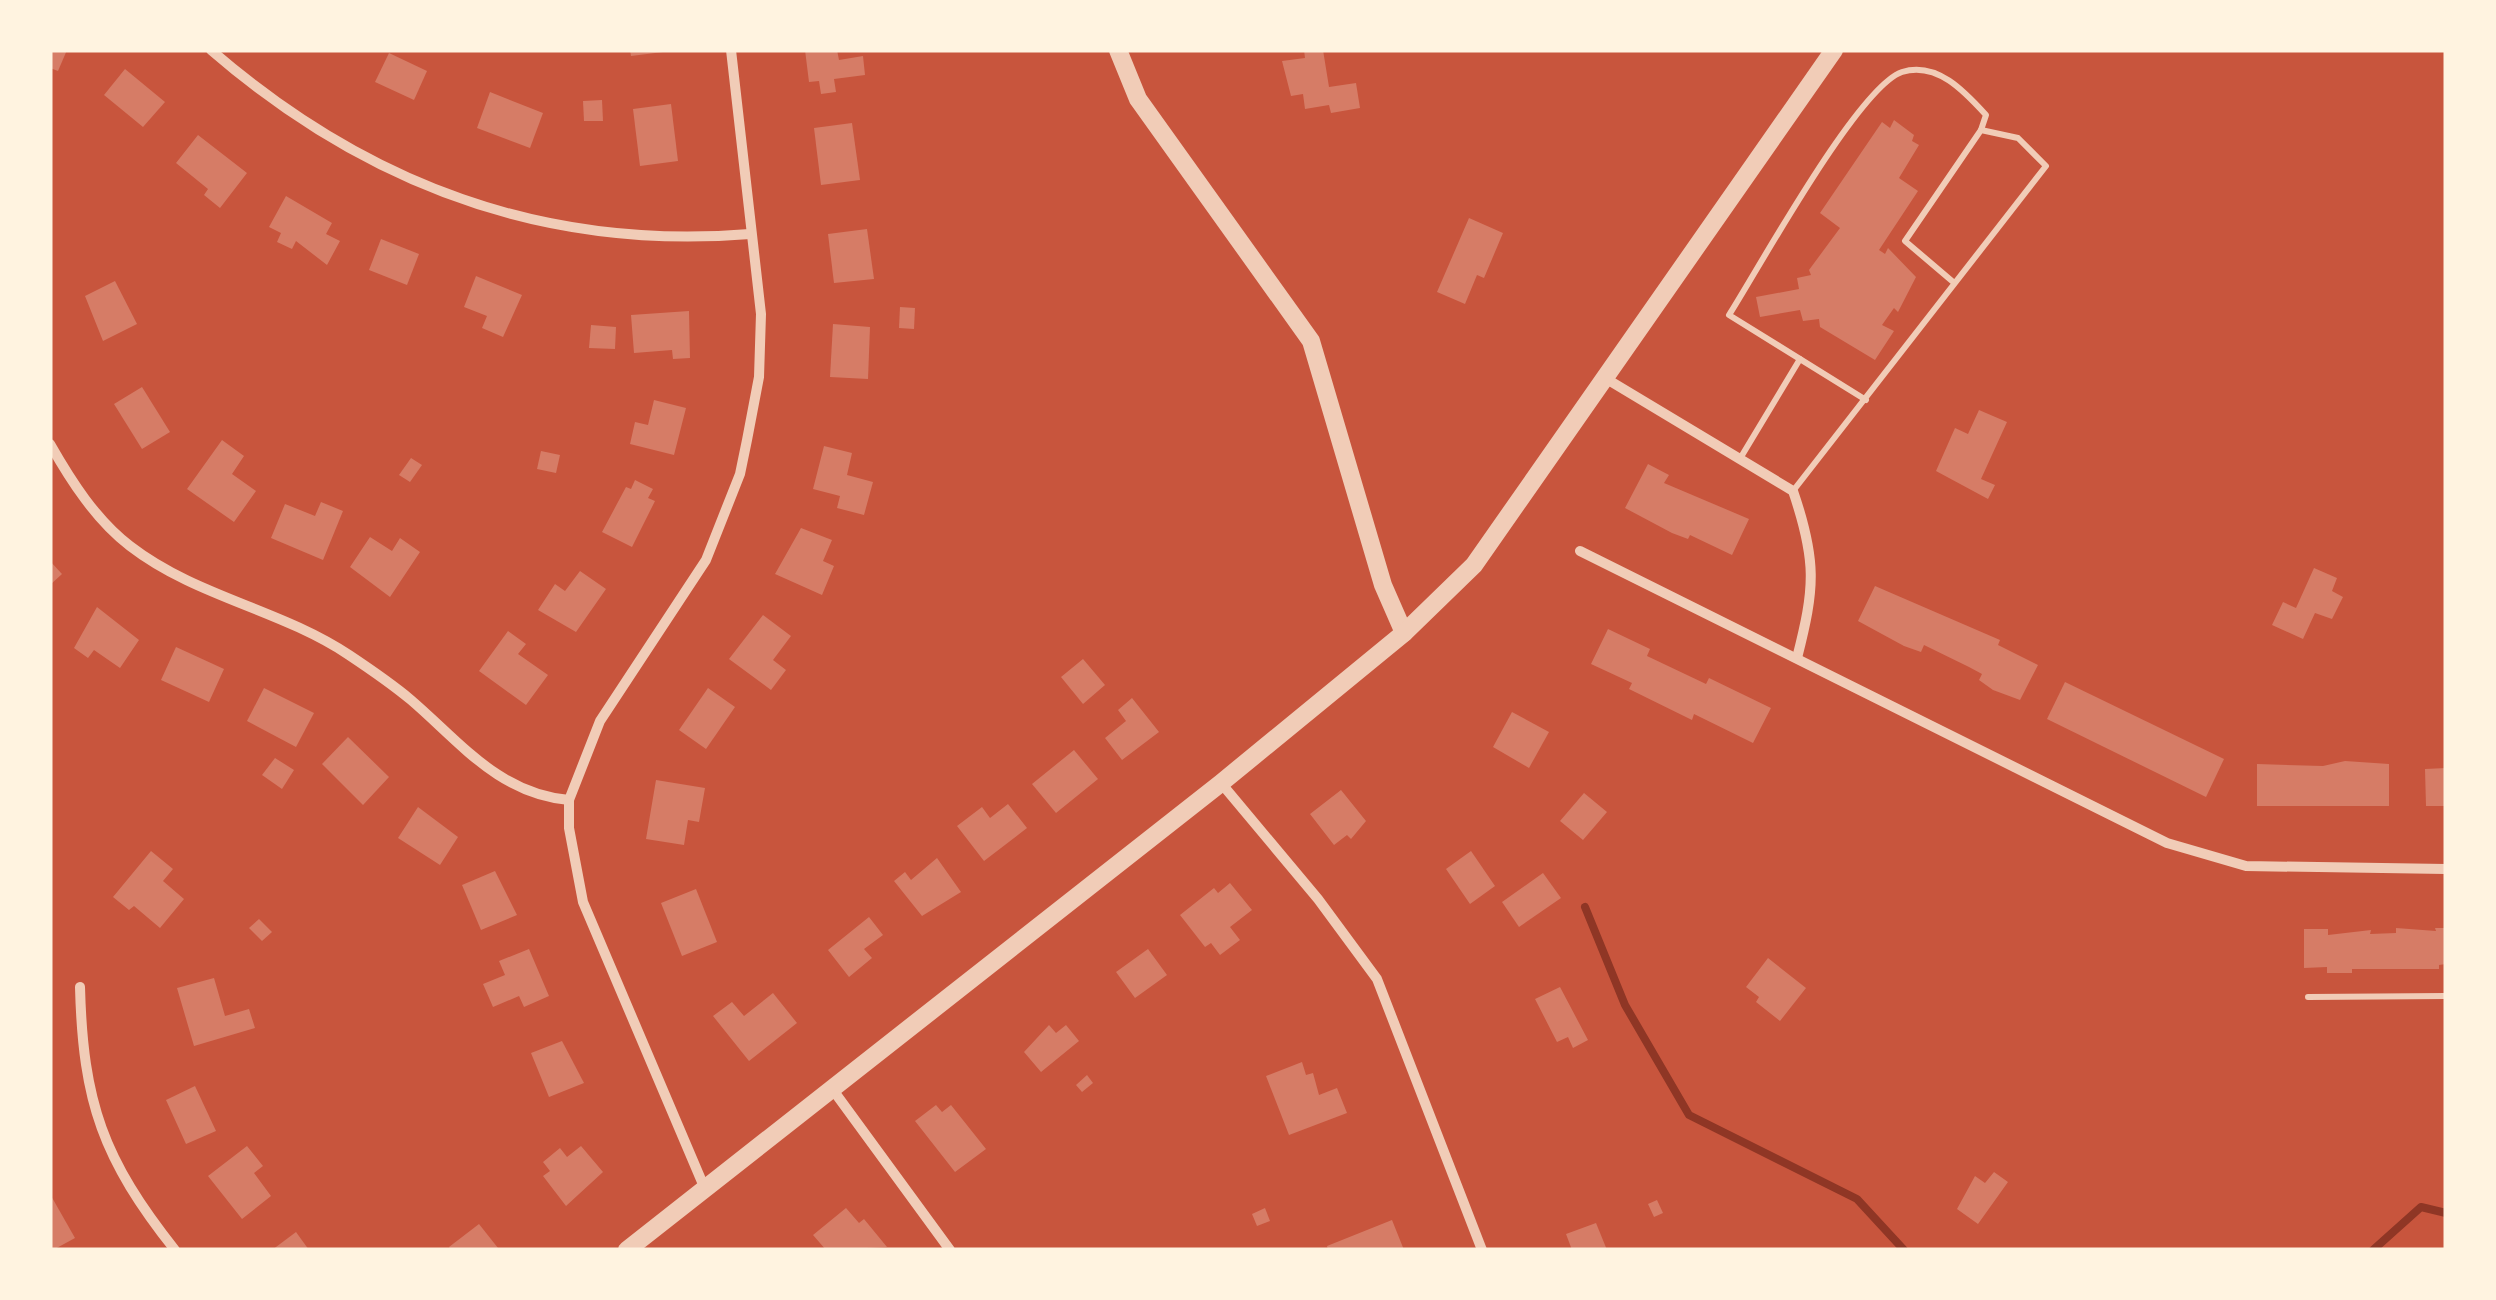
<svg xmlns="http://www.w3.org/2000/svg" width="2496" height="1300" viewBox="0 0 2496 1300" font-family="'Open Sans',sans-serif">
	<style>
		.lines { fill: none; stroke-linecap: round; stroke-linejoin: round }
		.stream { stroke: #8f3625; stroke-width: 8 }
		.building { fill: #d67c66 }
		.service { stroke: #f1ccb7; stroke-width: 6 }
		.minor { stroke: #f1ccb7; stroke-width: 10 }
		.tertiary { stroke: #f1ccb7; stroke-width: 18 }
	</style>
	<rect width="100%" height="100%" fill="#c8553d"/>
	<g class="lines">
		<g class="stream">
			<path d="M1585,907L1625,1005L1689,1115L1857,1199L1904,1250"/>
			<path d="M2373,1250L2421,1207L2446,1213"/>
		</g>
	</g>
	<g class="building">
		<path d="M50,50H67L58,71L50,68Z"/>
		<path d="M630,50H663V52L631,56Z"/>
		<path d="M805,50H837L839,60L863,56L865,75L834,79L836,92L821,94L819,81L809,82Z"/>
		<path d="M1304,50H1323L1329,87L1356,83L1360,108L1331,113L1329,105L1305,109L1303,94L1291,96L1282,61L1305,58Z"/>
		<path d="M389,53L427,71L414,100L375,82Z"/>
		<path d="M125,69L165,102L143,127L104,95Z"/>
		<path d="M490,92L543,113L530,148L477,128Z"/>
		<path d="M602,100L603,121H584L583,101Z"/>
		<path d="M671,104L678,161L640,166L633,109Z"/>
		<path d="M1894,120L1914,135L1912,141L1919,145L1899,178L1918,191L1879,250L1885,254L1888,248L1916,277L1898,312L1894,308L1882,325L1894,331L1875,360L1820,327L1819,319L1803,321L1800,310L1760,317L1756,297L1799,289L1797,278L1811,275L1809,270L1840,228L1820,213L1882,122L1890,128Z"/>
		<path d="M852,123L860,180L821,185L814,128Z"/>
		<path d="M198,135L247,173L220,208L204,195L208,189L176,163Z"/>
		<path d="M286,196L332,223L326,234L340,241L327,265L296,241L292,249L277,242L281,233L269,227Z"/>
		<path d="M1469,218L1503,233L1484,278L1477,275L1465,304L1437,292Z"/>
		<path d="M867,229L874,279L834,283L828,234Z"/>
		<path d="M381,239L419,254L407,285L369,270Z"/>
		<path d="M476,276L522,295L503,337L482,328L487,316L464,307Z"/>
		<path d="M115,281L137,324L103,341L85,296Z"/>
		<path d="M900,307L915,308L914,329L899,328Z"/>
		<path d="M689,311L690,358L673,359L672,350L634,353L631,315Z"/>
		<path d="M833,324L870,327L868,379L830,377Z"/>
		<path d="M591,325L616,327L615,349L589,348Z"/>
		<path d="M142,387L170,432L142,449L114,404Z"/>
		<path d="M654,400L686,408L674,455L630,444L635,422L648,425Z"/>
		<path d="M1979,410L2007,422L1981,479L1995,485L1988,499L1936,471L1955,428L1968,434Z"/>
		<path d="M222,440L244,456L232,474L256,491L234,522L187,489Z"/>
		<path d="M824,446L852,453L847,475L873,482L864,515L837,508L840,496L813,489Z"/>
		<path d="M541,451L560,455L556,473L537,469Z"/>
		<path d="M411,458L422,465L410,482L399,475Z"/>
		<path d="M1648,464L1669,475L1664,483L1749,519L1732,555L1690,535L1688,539L1672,533L1625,508Z"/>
		<path d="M635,480L653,489L648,498L655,501L632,547L602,532L626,487L631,489Z"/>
		<path d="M321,502L343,511L323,560L271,538L285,504L315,516Z"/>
		<path d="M801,528L832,540L823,561L834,566L822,595L775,574Z"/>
		<path d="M370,537L392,551L400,538L420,552L390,597L350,567Z"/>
		<path d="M50,561L62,574L50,585Z"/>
		<path d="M2314,568L2337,578L2332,591L2343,597L2332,619L2315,613L2303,639L2272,625L2283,602L2296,608Z"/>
		<path d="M580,571L606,589L576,632L538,610L555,584L565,591Z"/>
		<path d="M1875,586L2000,640L1998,645L2038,665L2020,700L1993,690L1979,680L1982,674L1969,667L1924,645L1921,652L1904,646L1858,621Z"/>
		<path d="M97,607L139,640L120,668L94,650L88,658L74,648Z"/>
		<path d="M763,615L791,636L773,660L786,670L771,690L729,659Z"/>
		<path d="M1608,629L1650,649L1647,656L1706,684L1709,678L1771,708L1753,743L1694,714L1692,720L1629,689L1632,683L1591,664Z"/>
		<path d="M508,631L526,644L518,654L548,675L526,705L479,671Z"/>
		<path d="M176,647L224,669L209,702L161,680Z"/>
		<path d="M1083,659L1105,685L1083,704L1061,677Z"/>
		<path d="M2065,682L2224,759L2206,797L2047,719Z"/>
		<path d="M264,688L314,713L296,747L247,721Z"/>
		<path d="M708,688L735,707L706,749L679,730Z"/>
		<path d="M1132,698L1159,732L1122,760L1105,738L1126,721L1118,710Z"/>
		<path d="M1512,712L1549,732L1529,768L1493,747Z"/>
		<path d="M348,737L389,777L363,805L322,764Z"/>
		<path d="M1074,750L1098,779L1056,813L1032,784Z"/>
		<path d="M275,758L294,770L282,789L262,775Z"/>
		<path d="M2345,761L2389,764V806H2257V764L2323,766Z"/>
		<path d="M2446,768V806H2426L2425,769Z"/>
		<path d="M656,780L705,788L699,822L688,820L684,845L646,839Z"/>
		<path d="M1341,790L1366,821L1351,839L1347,835L1334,845L1310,814Z"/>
		<path d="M1584,793L1607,812L1583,840L1560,821Z"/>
		<path d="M1008,804L1027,828L984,861L957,826L982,807L990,818Z"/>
		<path d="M418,807L458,837L440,865L398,838Z"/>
		<path d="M151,851L173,869L163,881L184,899L160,928L134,906L129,910L113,897Z"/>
		<path d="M1471,851L1495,886L1470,904L1446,869Z"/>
		<path d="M937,858L961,892L922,916L894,881L905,872L911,880Z"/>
		<path d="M495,871L517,915L481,930L462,885Z"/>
		<path d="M1543,873L1561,898L1519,927L1502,902Z"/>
		<path d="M1230,883L1252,910L1230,927L1240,940L1220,955L1211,943L1205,947L1180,915L1214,888L1218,893Z"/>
		<path d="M696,889L717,942L682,956L661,903Z"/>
		<path d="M869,917L883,935L864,949L872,958L849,977L828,950Z"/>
		<path d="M259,919L272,932L262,941L249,928Z"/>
		<path d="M2396,928L2436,931L2435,928H2446V964L2439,965V969H2352V973H2327V967L2304,968V929H2328V935L2371,930L2370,934L2396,933Z"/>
		<path d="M529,949L549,996L524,1007L519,996L493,1007L483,984L505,975L499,961Z"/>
		<path d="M1148,949L1167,975L1135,998L1116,972Z"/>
		<path d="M1768,958L1806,988L1780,1021L1756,1002L1759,997L1746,987Z"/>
		<path d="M214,978L225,1016L249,1009L255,1028L194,1046L177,988Z"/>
		<path d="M1560,987L1588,1040L1573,1048L1568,1037L1557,1042L1535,999Z"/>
		<path d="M773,993L797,1023L749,1061L713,1016L732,1002L744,1016Z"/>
		<path d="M1049,1025L1056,1033L1066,1025L1079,1041L1041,1072L1024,1052Z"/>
		<path d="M562,1041L584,1083L549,1097L531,1053Z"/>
		<path d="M1302,1062L1306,1075L1313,1073L1319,1095L1337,1088L1347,1113L1289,1135L1266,1076Z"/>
		<path d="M1087,1075L1093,1083L1082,1092L1076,1085Z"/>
		<path d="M195,1086L216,1131L186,1144L166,1100Z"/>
		<path d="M936,1105L942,1112L951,1105L986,1149L955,1172L915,1121Z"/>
		<path d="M247,1146L263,1166L254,1173L271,1196L242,1219L208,1176Z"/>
		<path d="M581,1146L603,1172L566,1206L543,1176L550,1171L543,1162L560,1148L567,1157Z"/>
		<path d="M1994,1172L2008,1182L1978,1224L1957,1209L1975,1176L1985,1183Z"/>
		<path d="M50,1194L75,1238L53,1250H50Z"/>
		<path d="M1657,1200L1663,1213L1654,1217L1648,1204Z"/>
		<path d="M846,1208L859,1223L864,1219L887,1247L826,1250L813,1235Z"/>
		<path d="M1265,1208L1270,1221L1257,1226L1252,1214Z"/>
		<path d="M1392,1220L1404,1250H1328L1327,1246Z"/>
		<path d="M1596,1223L1607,1250H1572L1566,1234Z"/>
		<path d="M479,1224L498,1248L451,1250L449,1247Z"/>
		<path d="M296,1232L309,1250H272Z"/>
	</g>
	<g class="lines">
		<g class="service">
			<path d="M1866,400L1729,315C1759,268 1858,87 1902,72C1937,61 1965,92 1986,115L1981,130"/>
			<path d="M1741,457L1800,359"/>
			<path d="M1793,491L2046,166L2018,138L1981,130L1905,241L1952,281"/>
			<path d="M2308,997L2446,996"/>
		</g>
		<g class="minor">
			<path d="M211,50C367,185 544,251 750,234"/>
			<path d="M1605,378L1793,491C1817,561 1815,588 1797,658"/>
			<path d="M50,444C71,481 96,520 130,546C196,597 280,609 349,655C370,669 392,684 411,700C460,742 499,794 569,800"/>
			<path d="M1580,551L2167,843L2246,866L2446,869"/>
			<path d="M1221,783L1318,899L1377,979L1482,1250"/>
			<path d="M80,987C83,1103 103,1159 175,1250"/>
			<path d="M833,1090L950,1250"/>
			<path d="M705,1189L583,902L569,828V800L600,721L706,560L740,474L747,440L759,377L761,314L731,50"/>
		</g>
		<g class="tertiary">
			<path d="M1118,50L1138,99L1311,341L1383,585L1404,633"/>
			<path d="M627,1250L1221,783L1404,633L1474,565L1834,50"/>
		</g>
	</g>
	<rect width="2496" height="1300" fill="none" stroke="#fff3e0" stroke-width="105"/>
</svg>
